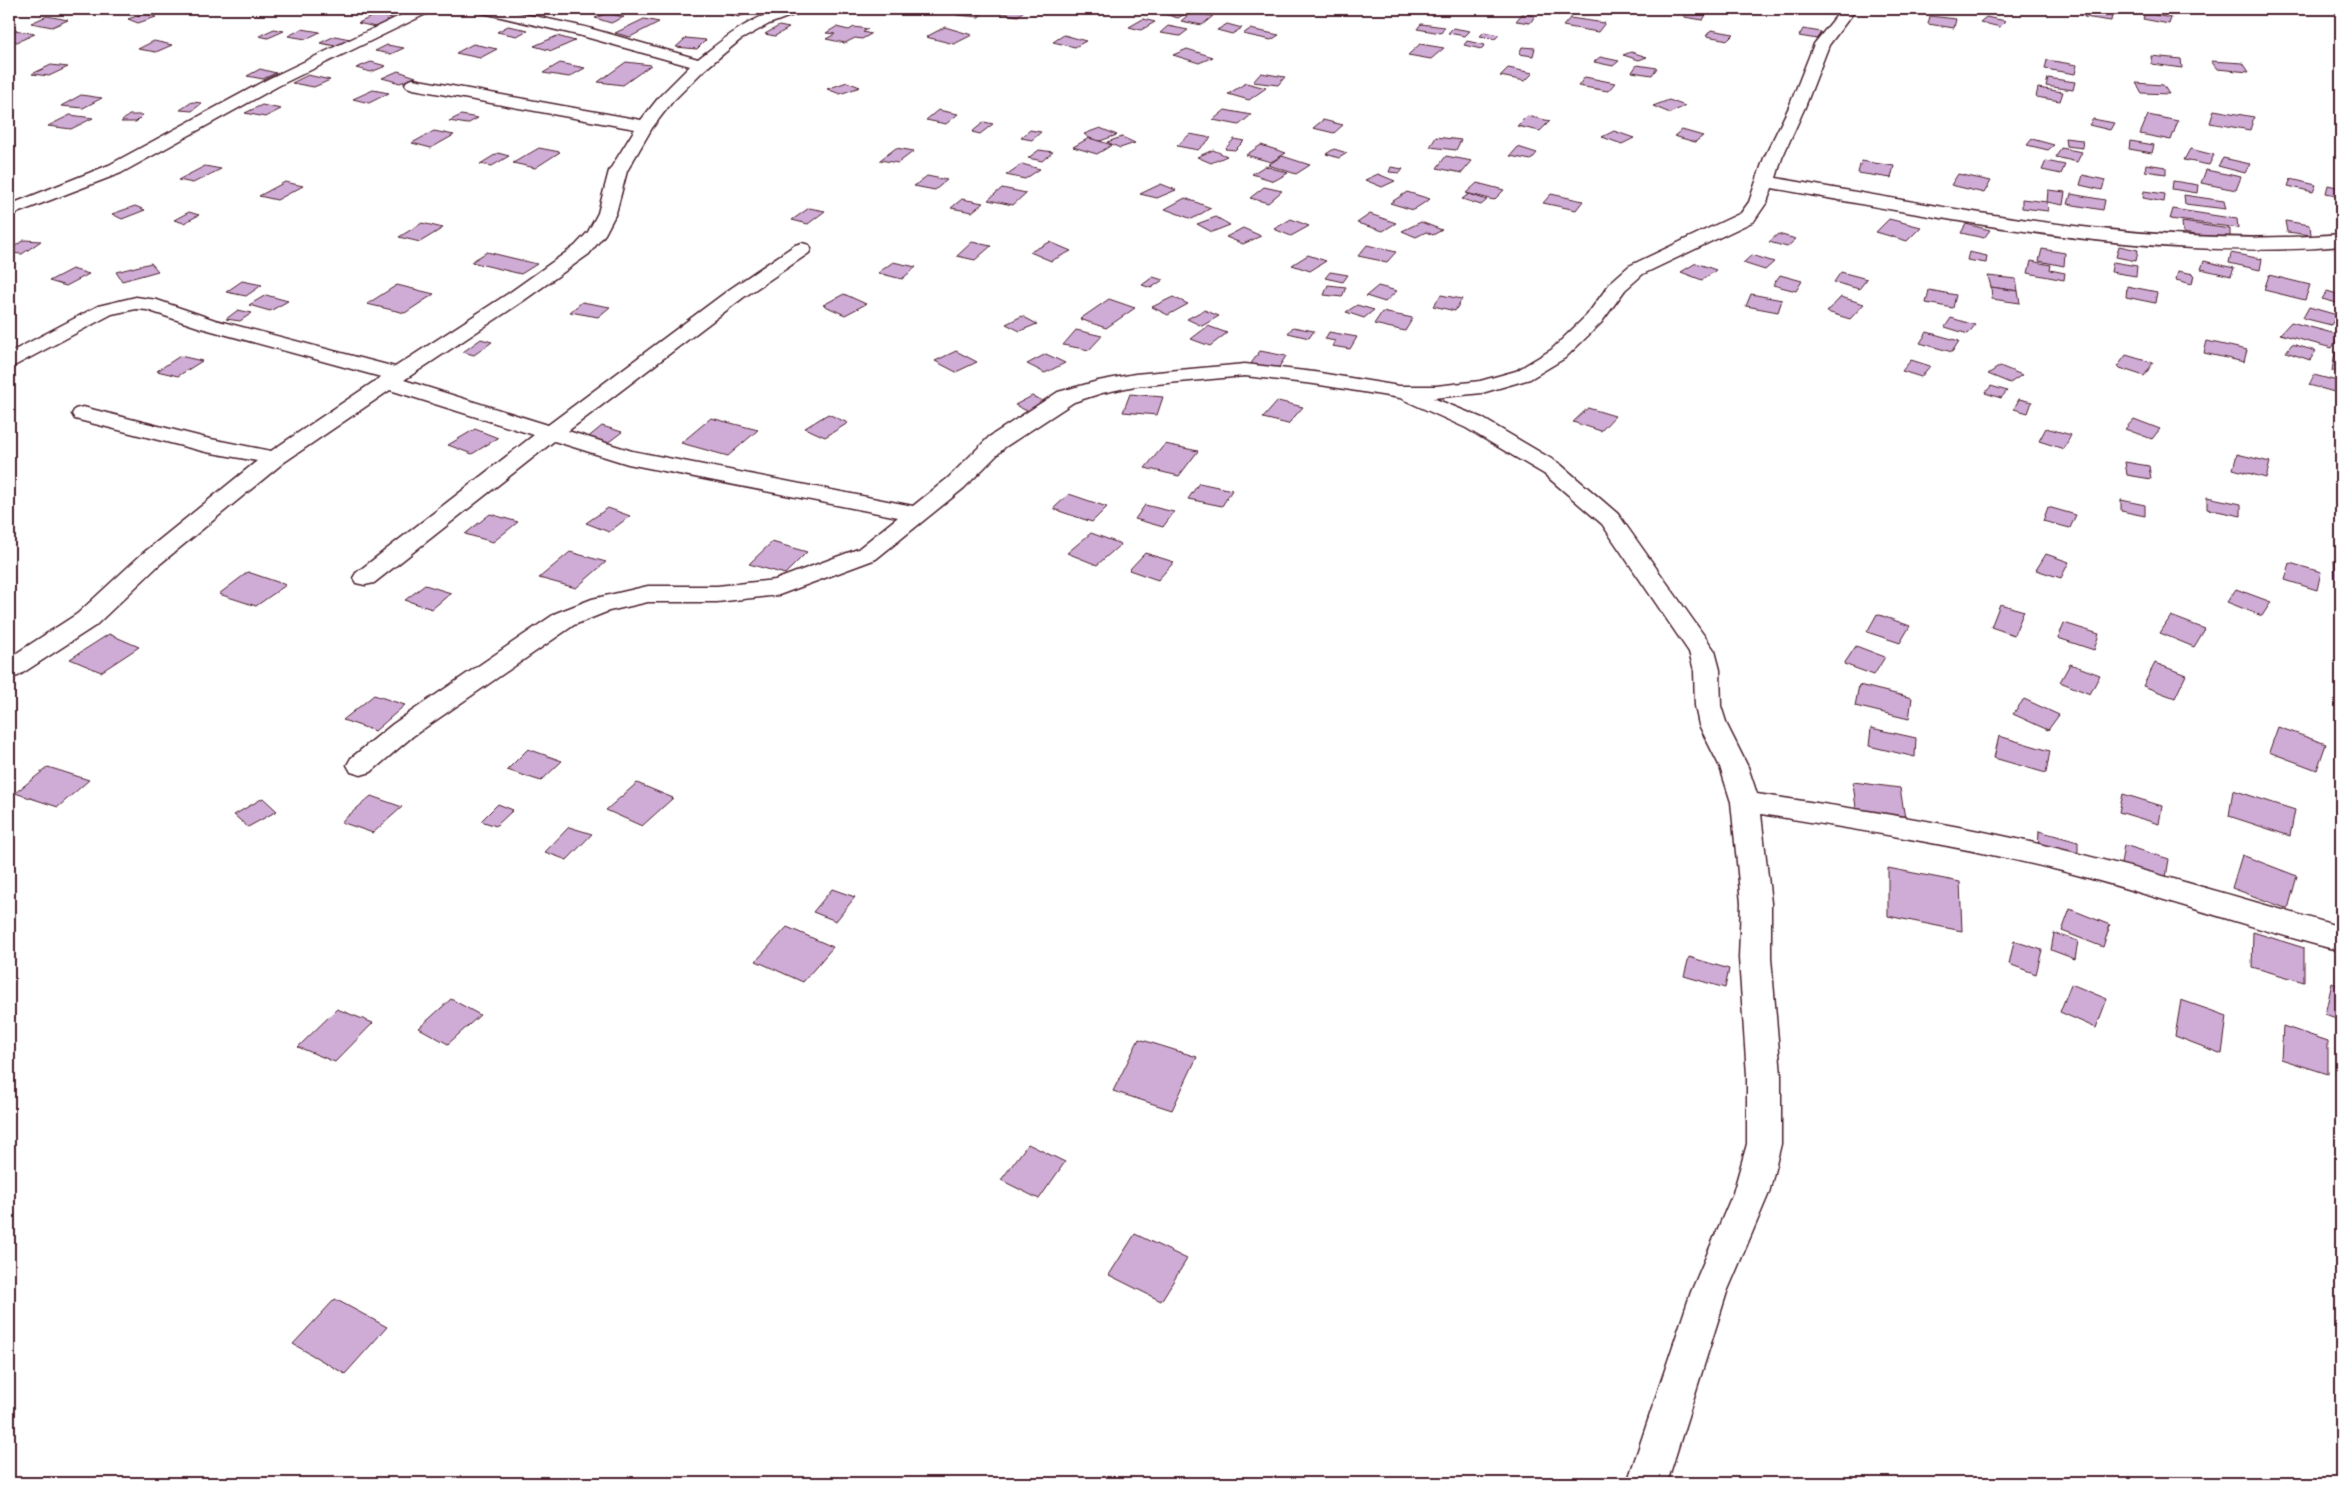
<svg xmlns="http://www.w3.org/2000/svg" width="2350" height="1492" viewBox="0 0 2350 1492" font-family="'Comic Neue',sans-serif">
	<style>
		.building { fill: #cfacd6; stroke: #4a1f2b }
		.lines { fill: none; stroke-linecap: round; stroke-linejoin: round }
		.minor-casing { stroke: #4a1f2b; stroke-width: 3 }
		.minor { fill: #fff; fill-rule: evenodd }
	</style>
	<rect width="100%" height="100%" fill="#fff"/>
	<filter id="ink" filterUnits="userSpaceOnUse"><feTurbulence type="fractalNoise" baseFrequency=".02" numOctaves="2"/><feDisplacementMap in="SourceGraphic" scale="10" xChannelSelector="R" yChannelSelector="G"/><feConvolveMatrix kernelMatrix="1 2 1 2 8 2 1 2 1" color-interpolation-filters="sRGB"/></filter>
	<g filter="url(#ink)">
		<g class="building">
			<path d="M339,9H374L358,15Z"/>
			<path d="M731,9H759L738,17L722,12Z"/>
			<path d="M962,9H986L979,17L957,15Z"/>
			<path d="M1006,9H1026L1018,16L1001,13Z"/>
			<path d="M1170,9H1173L1188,12L1178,18L1161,13Z"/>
			<path d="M1814,9H1837L1840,10L1830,15L1811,10Z"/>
			<path d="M1688,10L1707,13L1703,20L1684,17Z"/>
			<path d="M2086,10L2112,14L2111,21L2084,17Z"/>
			<path d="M1192,12L1213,16L1202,25L1181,21Z"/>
			<path d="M146,13L156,17L138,23L128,19Z"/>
			<path d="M607,13L624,17L611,23L595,18Z"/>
			<path d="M2145,13L2171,18L2169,24L2143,19Z"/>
			<path d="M1522,14L1535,16L1530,23L1516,21Z"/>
			<path d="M376,15L393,18L375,27L358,23Z"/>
			<path d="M47,16L68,20L52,27L31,23Z"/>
			<path d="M1930,16L1956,19L1954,28L1928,24Z"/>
			<path d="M1986,17L2006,21L2000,27L1980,22Z"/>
			<path d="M1570,18L1605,23L1598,32L1563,26Z"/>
			<path d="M644,19L659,22L630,37L615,33Z"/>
			<path d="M1143,19L1155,22L1141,30L1129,27Z"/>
			<path d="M1227,24L1242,28L1232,34L1217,30Z"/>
			<path d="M1421,24L1445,27L1441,33L1417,29Z"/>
			<path d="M508,26L528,30L517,36L497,32Z"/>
			<path d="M779,26L789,28L775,36L765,34Z"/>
			<path d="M1168,26L1188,30L1180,36L1160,33Z"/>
			<path d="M836,27L849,30L854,27L868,29L863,32L871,34L862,39L855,38L845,43L826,39L835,34L826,33Z"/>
			<path d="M945,27L972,35L954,44L926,37Z"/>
			<path d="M1453,28L1470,31L1465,36L1448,33Z"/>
			<path d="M274,29L284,31L268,38L259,36Z"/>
			<path d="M302,29L320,32L306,39L288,36Z"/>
			<path d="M1250,29L1279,35L1271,40L1243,34Z"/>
			<path d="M1803,29L1821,32L1817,39L1799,36Z"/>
			<path d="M9,30L10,29L35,34L17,42L9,40Z"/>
			<path d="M1711,30L1734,34L1728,40L1706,36Z"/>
			<path d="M1484,32L1499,35L1495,39L1480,36Z"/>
			<path d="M1064,35L1086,41L1075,47L1053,42Z"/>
			<path d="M335,36L350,39L335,46L320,43Z"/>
			<path d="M557,36L575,41L552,51L534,46Z"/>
			<path d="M686,38L706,40L697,49L676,47Z"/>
			<path d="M154,41L172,45L156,52L138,49Z"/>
			<path d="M1467,41L1485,45L1481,49L1464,45Z"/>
			<path d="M473,44L497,49L480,58L456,53Z"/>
			<path d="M1420,44L1444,48L1431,59L1408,55Z"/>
			<path d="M387,45L404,48L391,54L375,51Z"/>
			<path d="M1522,47L1535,48L1533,56L1519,54Z"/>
			<path d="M1187,49L1213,57L1199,63L1173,55Z"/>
			<path d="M1631,52L1647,57L1639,60L1623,55Z"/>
			<path d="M2151,56L2181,59L2182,68L2152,64Z"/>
			<path d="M1600,57L1619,61L1613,66L1594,62Z"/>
			<path d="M2047,60L2077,65L2075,74L2045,69Z"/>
			<path d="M2211,61L2243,63L2249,72L2217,69Z"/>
			<path d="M371,62L386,66L371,72L356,68Z"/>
			<path d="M626,62L651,65L623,85L598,82Z"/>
			<path d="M560,63L585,68L569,77L543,73Z"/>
			<path d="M51,65L68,67L49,76L32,74Z"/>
			<path d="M1637,65L1657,68L1652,75L1632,72Z"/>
			<path d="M1508,68L1533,73L1525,81L1500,76Z"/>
			<path d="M260,69L276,73L263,79L247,76Z"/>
			<path d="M398,71L416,77L400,83L382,78Z"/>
			<path d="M1261,73L1285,77L1278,85L1253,82Z"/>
			<path d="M308,75L330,80L314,87L292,83Z"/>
			<path d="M1585,77L1615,83L1608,91L1578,86Z"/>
			<path d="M2048,78L2075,82L2073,90L2046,86Z"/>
			<path d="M847,82L860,87L840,94L827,89Z"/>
			<path d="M1246,83L1266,88L1249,100L1228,94Z"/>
			<path d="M2136,83L2163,85L2169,94L2142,93Z"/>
			<path d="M2038,88L2063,92L2060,101L2036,97Z"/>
			<path d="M373,90L389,93L369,103L353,99Z"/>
			<path d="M81,95L102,98L83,108L61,106Z"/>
			<path d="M1669,100L1685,106L1670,113L1653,106Z"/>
			<path d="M192,102L202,103L192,111L180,110Z"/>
			<path d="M262,105L281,109L265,117L245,113Z"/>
			<path d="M938,110L958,114L946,124L926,120Z"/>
			<path d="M1225,110L1251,115L1239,125L1213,120Z"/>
			<path d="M2214,110L2254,117L2250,130L2210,123Z"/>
			<path d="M70,115L93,118L71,129L48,126Z"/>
			<path d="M129,115H143L136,122H121Z"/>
			<path d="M461,115L478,118L467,124L449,121Z"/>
			<path d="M2148,115L2178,121L2171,140L2140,134Z"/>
			<path d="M1527,116L1550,121L1540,131L1517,126Z"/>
			<path d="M2093,119L2114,123L2110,130L2089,125Z"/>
			<path d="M1323,120L1343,125L1334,133L1313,128Z"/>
			<path d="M984,122L993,124L980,134L972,132Z"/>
			<path d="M1100,128L1117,135L1100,141L1089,138L1084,134Z"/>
			<path d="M1030,130L1041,132L1032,140L1021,138Z"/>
			<path d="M1682,130L1703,136L1695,142L1674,136Z"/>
			<path d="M434,131L454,135L431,148L412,143Z"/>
			<path d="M1614,131L1634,138L1622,144L1602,137Z"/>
			<path d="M1190,134L1211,138L1198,150L1177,146Z"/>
			<path d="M1122,137L1135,143L1120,148L1107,142Z"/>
			<path d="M1436,137L1461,140L1456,150L1430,147Z"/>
			<path d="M1089,138L1112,145L1097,154L1073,147Z"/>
			<path d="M2065,138L2082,140L2083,148L2066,146Z"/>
			<path d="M1234,139L1244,141L1235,150L1225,149Z"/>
			<path d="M2032,139L2054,145L2048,150L2027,145Z"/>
			<path d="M2130,141L2154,145L2152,153L2129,149Z"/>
			<path d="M1261,145L1286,153L1271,162L1246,155Z"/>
			<path d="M1518,147L1537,153L1531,160L1510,156Z"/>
			<path d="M539,148L560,152L535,168L513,163Z"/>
			<path d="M896,148L914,151L898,163L880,160Z"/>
			<path d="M2061,148L2082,152L2077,162L2056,157Z"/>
			<path d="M1334,149L1347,153L1339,158L1326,154Z"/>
			<path d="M2190,149L2214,155L2209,165L2184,160Z"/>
			<path d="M1039,150L1053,152L1042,161L1028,158Z"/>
			<path d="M1213,150L1227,156L1211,163L1197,157Z"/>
			<path d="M498,153L509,156L492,166L480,164Z"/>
			<path d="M1282,156L1310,165L1296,174L1268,165Z"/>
			<path d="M1446,156L1472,161L1462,173L1437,168Z"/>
			<path d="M2223,158L2250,164L2245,173L2218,166Z"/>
			<path d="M1861,161L1894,166L1891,178L1858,173Z"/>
			<path d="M2046,161L2065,165L2061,174L2042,170Z"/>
			<path d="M1022,164L1040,169L1025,179L1006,175Z"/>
			<path d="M2146,164L2166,167V174L2145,171Z"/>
			<path d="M205,166L221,169L193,183L178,180Z"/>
			<path d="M1265,166L1288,173L1274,181L1252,174Z"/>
			<path d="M1391,167L1403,169L1400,173L1389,172Z"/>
			<path d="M2206,170L2241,177L2236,190L2201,183Z"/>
			<path d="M1378,174L1395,181L1382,187L1365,180Z"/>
			<path d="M1958,174L1991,181L1984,193L1951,185Z"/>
			<path d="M2083,175L2105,180L2102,190L2080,185Z"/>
			<path d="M927,176L947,180L935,190L914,186Z"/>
			<path d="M2291,179L2316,185L2313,192L2288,186Z"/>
			<path d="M2173,181L2198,185L2197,193L2172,189Z"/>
			<path d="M285,182L303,186L277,200L259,196Z"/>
			<path d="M1477,183L1504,190L1494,200L1466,193Z"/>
			<path d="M1161,184L1176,190L1157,198L1140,194Z"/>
			<path d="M2328,185L2341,188V196L2326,193Z"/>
			<path d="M1264,187L1282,191L1268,203L1250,198Z"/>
			<path d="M1002,188L1026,193L1013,205L988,200Z"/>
			<path d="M2048,190L2065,192L2063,205L2047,202Z"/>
			<path d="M2144,191L2165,194L2164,202L2143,198Z"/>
			<path d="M1407,192L1430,199L1413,210L1390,203Z"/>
			<path d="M1469,194L1487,200L1481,205L1462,199Z"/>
			<path d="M1551,194L1583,201L1576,210L1543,203Z"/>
			<path d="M2071,194L2105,200L2103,210L2068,204Z"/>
			<path d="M2184,195L2224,201L2226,209L2185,204Z"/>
			<path d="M1185,198L1211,208L1192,219L1165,209Z"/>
			<path d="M962,199L983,203L972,212L951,208Z"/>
			<path d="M2022,199L2047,202L2048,211L2022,208Z"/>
			<path d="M135,206L145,210L122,219L112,214Z"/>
			<path d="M809,208L825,211L808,224L792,220Z"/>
			<path d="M2173,209L2237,219L2238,228L2170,219Z"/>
			<path d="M189,212L199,215L184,223L174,220Z"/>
			<path d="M1370,214L1396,223L1383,231L1357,223Z"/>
			<path d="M1216,217L1230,225L1212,232L1197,224Z"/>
			<path d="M1291,219L1309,226L1291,236L1274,229Z"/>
			<path d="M1889,219L1921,227L1907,241L1876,232Z"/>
			<path d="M2285,221L2310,225L2311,235L2287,232Z"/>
			<path d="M1421,222L1442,230L1433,235L1426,232L1416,237L1402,231Z"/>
			<path d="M2182,222L2230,229V241L2183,233Z"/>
			<path d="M422,223L443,228L420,242L399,237Z"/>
			<path d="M1966,224L1990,230L1984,238L1961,233Z"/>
			<path d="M1243,228L1261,236L1243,244L1226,237Z"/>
			<path d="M1778,234L1796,239L1787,247L1769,242Z"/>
			<path d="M24,240L41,241L22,254L9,253V250Z"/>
			<path d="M972,242L991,246L975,260L957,256Z"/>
			<path d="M1050,242L1071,251L1051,261L1030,252Z"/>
			<path d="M1367,245L1396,252L1387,262L1358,256Z"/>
			<path d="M2119,246L2138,250L2136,261L2116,257Z"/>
			<path d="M2042,249L2065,253L2064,266L2039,261Z"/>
			<path d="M487,252L537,264L521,274L471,262Z"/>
			<path d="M1969,252L1987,256L1986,263L1967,260Z"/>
			<path d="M2231,253L2262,259L2260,270L2229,263Z"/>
			<path d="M1308,255L1326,261L1310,271L1292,265Z"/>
			<path d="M1752,255L1774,262L1765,270L1743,263Z"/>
			<path d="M2031,261L2051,265L2050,270L2065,273L2064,280L2028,273Z"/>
			<path d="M2204,261L2234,268L2231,276L2201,269Z"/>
			<path d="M893,262L916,267L902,279L878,273Z"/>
			<path d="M2113,262L2137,266L2136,276L2111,272Z"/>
			<path d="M151,263L158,271L122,281L116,272Z"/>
			<path d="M1696,263L1716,270L1702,280L1681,272Z"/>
			<path d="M72,269L89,274L66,286L49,281Z"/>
			<path d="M2178,271L2194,274L2192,284L2176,280Z"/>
			<path d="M1330,272L1348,275L1343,282L1325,278Z"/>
			<path d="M1841,272L1867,279L1859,289L1834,282Z"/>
			<path d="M1780,275L1802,281L1796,291L1773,285Z"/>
			<path d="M2269,275L2310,285L2305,300L2264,290Z"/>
			<path d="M1988,276L2016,279L2018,291L1991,287Z"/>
			<path d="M1153,277L1163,280L1151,288L1142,285Z"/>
			<path d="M242,281L262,285L246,296L226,292Z"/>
			<path d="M397,285L434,294L405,313L367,304Z"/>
			<path d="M1328,285L1346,287L1342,297L1324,295Z"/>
			<path d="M1378,286L1397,291L1385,302L1366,296Z"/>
			<path d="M2127,286L2157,292L2155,303L2126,297Z"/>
			<path d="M1991,287L2018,291L2020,303L1992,299Z"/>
			<path d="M1929,290L1956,295L1953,308L1926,303Z"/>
			<path d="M2327,291L2341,295V304L2322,299Z"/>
			<path d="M844,294L866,304L845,315L823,305Z"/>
			<path d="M1751,294L1782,300L1778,312L1746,306Z"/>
			<path d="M266,295L288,301L270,311L249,305Z"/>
			<path d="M1441,295L1462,299L1455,311L1433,306Z"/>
			<path d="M1173,297L1188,304L1168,315L1152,307Z"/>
			<path d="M1841,297L1864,304L1850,319L1827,312Z"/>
			<path d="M1109,299L1135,308L1106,328L1080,319Z"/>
			<path d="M582,302L610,307L598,317L570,312Z"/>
			<path d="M1357,305L1374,310L1364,318L1346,312Z"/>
			<path d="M2309,307L2337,315L2331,325L2303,318Z"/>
			<path d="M238,310L252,313L240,321L226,319Z"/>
			<path d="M1204,310L1219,316L1202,326L1187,319Z"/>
			<path d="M1382,312L1413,318L1405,331L1374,324Z"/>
			<path d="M1022,316L1037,324L1020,331L1006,324Z"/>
			<path d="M1951,318L1975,325L1968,334L1945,327Z"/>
			<path d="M2291,322L2340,335L2332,348L2280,334Z"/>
			<path d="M1208,326L1227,333L1210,346L1191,339Z"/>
			<path d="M1293,327L1314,331L1309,338L1288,333Z"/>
			<path d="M1076,330L1102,336L1089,350L1063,345Z"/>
			<path d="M1329,332L1357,337L1350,349L1332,346L1335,341L1325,339Z"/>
			<path d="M1927,332L1959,341L1952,352L1920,343Z"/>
			<path d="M481,339L492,342L474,355L463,352Z"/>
			<path d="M2207,341L2247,350L2244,362L2204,353Z"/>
			<path d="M2292,344L2316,351L2310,360L2286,352Z"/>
			<path d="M956,351L977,362L956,372L935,361Z"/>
			<path d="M1260,351L1286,356L1277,370L1250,365Z"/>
			<path d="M2335,352L2341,353V372L2332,371Z"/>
			<path d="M1046,354L1065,363L1045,373L1027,364Z"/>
			<path d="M2126,355L2153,363L2144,376L2117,367Z"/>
			<path d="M180,356L202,361L178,376L157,371Z"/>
			<path d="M1911,360L1930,366L1921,377L1902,371Z"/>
			<path d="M2000,366L2022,375L2010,383L1988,374Z"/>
			<path d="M2314,375L2341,382L2338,393L2309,385Z"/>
			<path d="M1991,386L2007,391L2001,398L1985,393Z"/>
			<path d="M1130,394L1163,397L1157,415L1123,412Z"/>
			<path d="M1032,396L1050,404L1033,414L1015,405Z"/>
			<path d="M2019,399L2032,402L2028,413L2014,409Z"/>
			<path d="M1278,401L1303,407L1288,424L1263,418Z"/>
			<path d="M1588,408L1615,416L1601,431L1573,422Z"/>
			<path d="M828,414L848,423L825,437L805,428Z"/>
			<path d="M711,418L758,430L728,456L681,443Z"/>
			<path d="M2134,419L2160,429L2152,439L2125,429Z"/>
			<path d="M602,426L622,432L606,444L586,439Z"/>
			<path d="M2046,428L2071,435L2064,449L2039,441Z"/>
			<path d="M475,429L498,438L472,454L448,445Z"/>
			<path d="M1165,444L1198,451L1179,476L1145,468Z"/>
			<path d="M2237,454L2270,462L2266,478L2233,469Z"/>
			<path d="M2125,462L2149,466L2151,479L2127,475Z"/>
			<path d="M1199,483L1232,490L1222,506L1188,499Z"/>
			<path d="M1069,494L1107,507L1092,522L1053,509Z"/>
			<path d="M2207,497L2241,504V516L2207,509Z"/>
			<path d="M2121,500L2145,505V516L2121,511Z"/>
			<path d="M1145,505L1174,512L1163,527L1135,519Z"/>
			<path d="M2048,507L2076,515L2070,528L2043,521Z"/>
			<path d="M608,508L630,516L609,532L586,523Z"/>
			<path d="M490,514L518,522L493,542L465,534Z"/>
			<path d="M1091,533L1121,544L1097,565L1067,553Z"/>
			<path d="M772,542L807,552L785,574L749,564Z"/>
			<path d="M570,552L606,562L576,588L539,578Z"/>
			<path d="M1145,553L1174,562L1158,580L1129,570Z"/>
			<path d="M2046,554L2069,562L2061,578L2036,570Z"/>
			<path d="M2334,560L2341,562V580L2335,579Z"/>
			<path d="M2290,563L2321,572L2317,590L2285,580Z"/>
			<path d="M248,572L286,585L256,606L219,594Z"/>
			<path d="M425,585L451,593L432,609L405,600Z"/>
			<path d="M2236,589L2271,602L2262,616L2227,602Z"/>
			<path d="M2000,604L2024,611L2014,635L1991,627Z"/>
			<path d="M1877,614L1910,626L1900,643L1867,632Z"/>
			<path d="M2171,616L2205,629L2194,647L2160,633Z"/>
			<path d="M2064,623L2099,634L2094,650L2058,638Z"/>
			<path d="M109,634L139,647L101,672L70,659Z"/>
			<path d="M1856,646L1885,657L1874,675L1844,664Z"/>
			<path d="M2155,663L2186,675L2175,698L2143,686Z"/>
			<path d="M2070,664L2100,675L2090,694L2060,682Z"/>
			<path d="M1859,685L1912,698L1909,719L1855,706Z"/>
			<path d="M374,695L405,705L375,731L343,720Z"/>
			<path d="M2024,699L2059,715L2048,730L2013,714Z"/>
			<path d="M2278,727L2326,744L2317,770L2269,752Z"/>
			<path d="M1871,728L1916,738L1915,757L1869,746Z"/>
			<path d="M1999,736L2050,751L2046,773L1994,758Z"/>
			<path d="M528,749L562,761L541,781L507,770Z"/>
			<path d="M48,767L89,780L58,807L15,793Z"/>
			<path d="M1853,782L1900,788L1906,824L1857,818Z"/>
			<path d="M637,783L673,798L642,826L606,810Z"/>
			<path d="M2233,790L2295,810L2290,836L2229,816Z"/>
			<path d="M2123,794L2162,806L2159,824L2119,812Z"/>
			<path d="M371,796L402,807L373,833L341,822Z"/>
			<path d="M263,798L277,811L248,827L234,815Z"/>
			<path d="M498,804L513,810L496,826L481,821Z"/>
			<path d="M569,827L592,834L567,860L545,852Z"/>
			<path d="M2039,831L2078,842V860L2038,849Z"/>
			<path d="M2124,845L2169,859L2165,884L2120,870Z"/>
			<path d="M2242,855L2297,876L2288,909L2232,888Z"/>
			<path d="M1888,868L1960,882L1962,931L1888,916Z"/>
			<path d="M832,889L855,897L836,921L813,912Z"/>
			<path d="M2070,909L2110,925L2103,947L2062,931Z"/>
			<path d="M787,927L833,947L803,982L756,961Z"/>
			<path d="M2253,932L2304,948V982L2252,967Z"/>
			<path d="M2054,933L2078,941L2075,959L2051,950Z"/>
			<path d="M2014,941L2042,950L2036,974L2009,964Z"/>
			<path d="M1689,957L1729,969L1725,988L1684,976Z"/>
			<path d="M2332,983L2341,987V1020L2325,1014Z"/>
			<path d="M2071,984L2107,999L2096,1028L2060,1012Z"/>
			<path d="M451,999L480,1015L448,1044L419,1028Z"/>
			<path d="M2181,1000L2227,1016L2222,1054L2175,1036Z"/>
			<path d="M337,1009L373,1023L335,1062L298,1047Z"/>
			<path d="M2283,1026L2328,1041V1074L2281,1059Z"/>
			<path d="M1139,1039L1197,1057L1172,1110L1113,1091Z"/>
			<path d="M1028,1144L1065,1162L1039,1199L1001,1180Z"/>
			<path d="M1135,1234L1187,1259L1161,1301L1109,1275Z"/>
			<path d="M335,1299L387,1327L345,1374L293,1344Z"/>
		</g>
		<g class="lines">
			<defs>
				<g id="minor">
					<path d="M414,9H432L430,12L280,85L121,173L9,216V205L109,165L268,79Z"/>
					<path d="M477,9H502L585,27L698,59C729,35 762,6 803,9L801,12L769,24L740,40L703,71L672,102L652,128L627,171L616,213L605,234L589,254L523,301L404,380L548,425L730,289L795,245L802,243L809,245L811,249L809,253L744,297L568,431L632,451L913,506L948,478L989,437L1058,392L1098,381L1135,374L1245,364L1314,372L1399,386H1436L1480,381L1516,371L1551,350L1587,315L1611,282L1629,266L1741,213L1749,202L1764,158L1789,107L1814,44L1842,9H1856L1829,45L1805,107L1782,158L1776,178C1963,210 2151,250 2341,234V246C2292,251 2243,250 2193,248C2051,241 1912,213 1772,188L1767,202L1754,221L1643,274L1625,290L1601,323L1565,358L1530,379L1482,393L1433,398L1482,418L1560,464L1618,514L1715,651L1720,670L1721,706L1727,725L1748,767L1757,794C1844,807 1931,820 2017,839C2126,864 2234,896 2341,927V951C2246,927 2153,894 2058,870C1960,846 1860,830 1761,814L1771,903V958L1781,1075V1144L1769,1193L1727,1292L1667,1483H1627L1691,1292L1733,1193L1747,1144V1075L1739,958L1741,903L1731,802L1720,767L1699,725L1695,706L1694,670L1689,652L1602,524L1544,474L1466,428L1400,398L1314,384L1245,376L1135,386L1102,393L1074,402L1005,447L964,488L876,559L779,595L717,602H648L609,611L574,625L413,736L371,772L361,775L351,772L347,765L351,758L393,724L556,613L592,599L648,586H717L775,580L858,549L898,517L628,464L554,441L374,583L365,585L356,583L353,578L356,573L534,435L390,390L283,463L160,564L95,626L18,676L9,678V658L77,614L142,554L257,461L206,452L75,419L72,414L75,409L83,407L206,438L271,451L381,377L201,328L147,310L136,309L112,314L16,365L9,367V353L98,306L136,297L157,300L215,320L395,367L509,293L575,246L588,232L598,213L609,171L635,129L413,89L407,87L405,84L407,81L413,79L641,120L660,96L690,66L582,36L479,12Z"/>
				</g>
			</defs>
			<use href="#minor" class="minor-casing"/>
			<use href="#minor" class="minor"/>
		</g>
	</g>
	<rect width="2350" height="1492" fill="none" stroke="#fff" stroke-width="30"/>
	<rect x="15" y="15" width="2320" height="1462" fill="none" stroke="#4a1f2b" stroke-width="2" filter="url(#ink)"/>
</svg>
